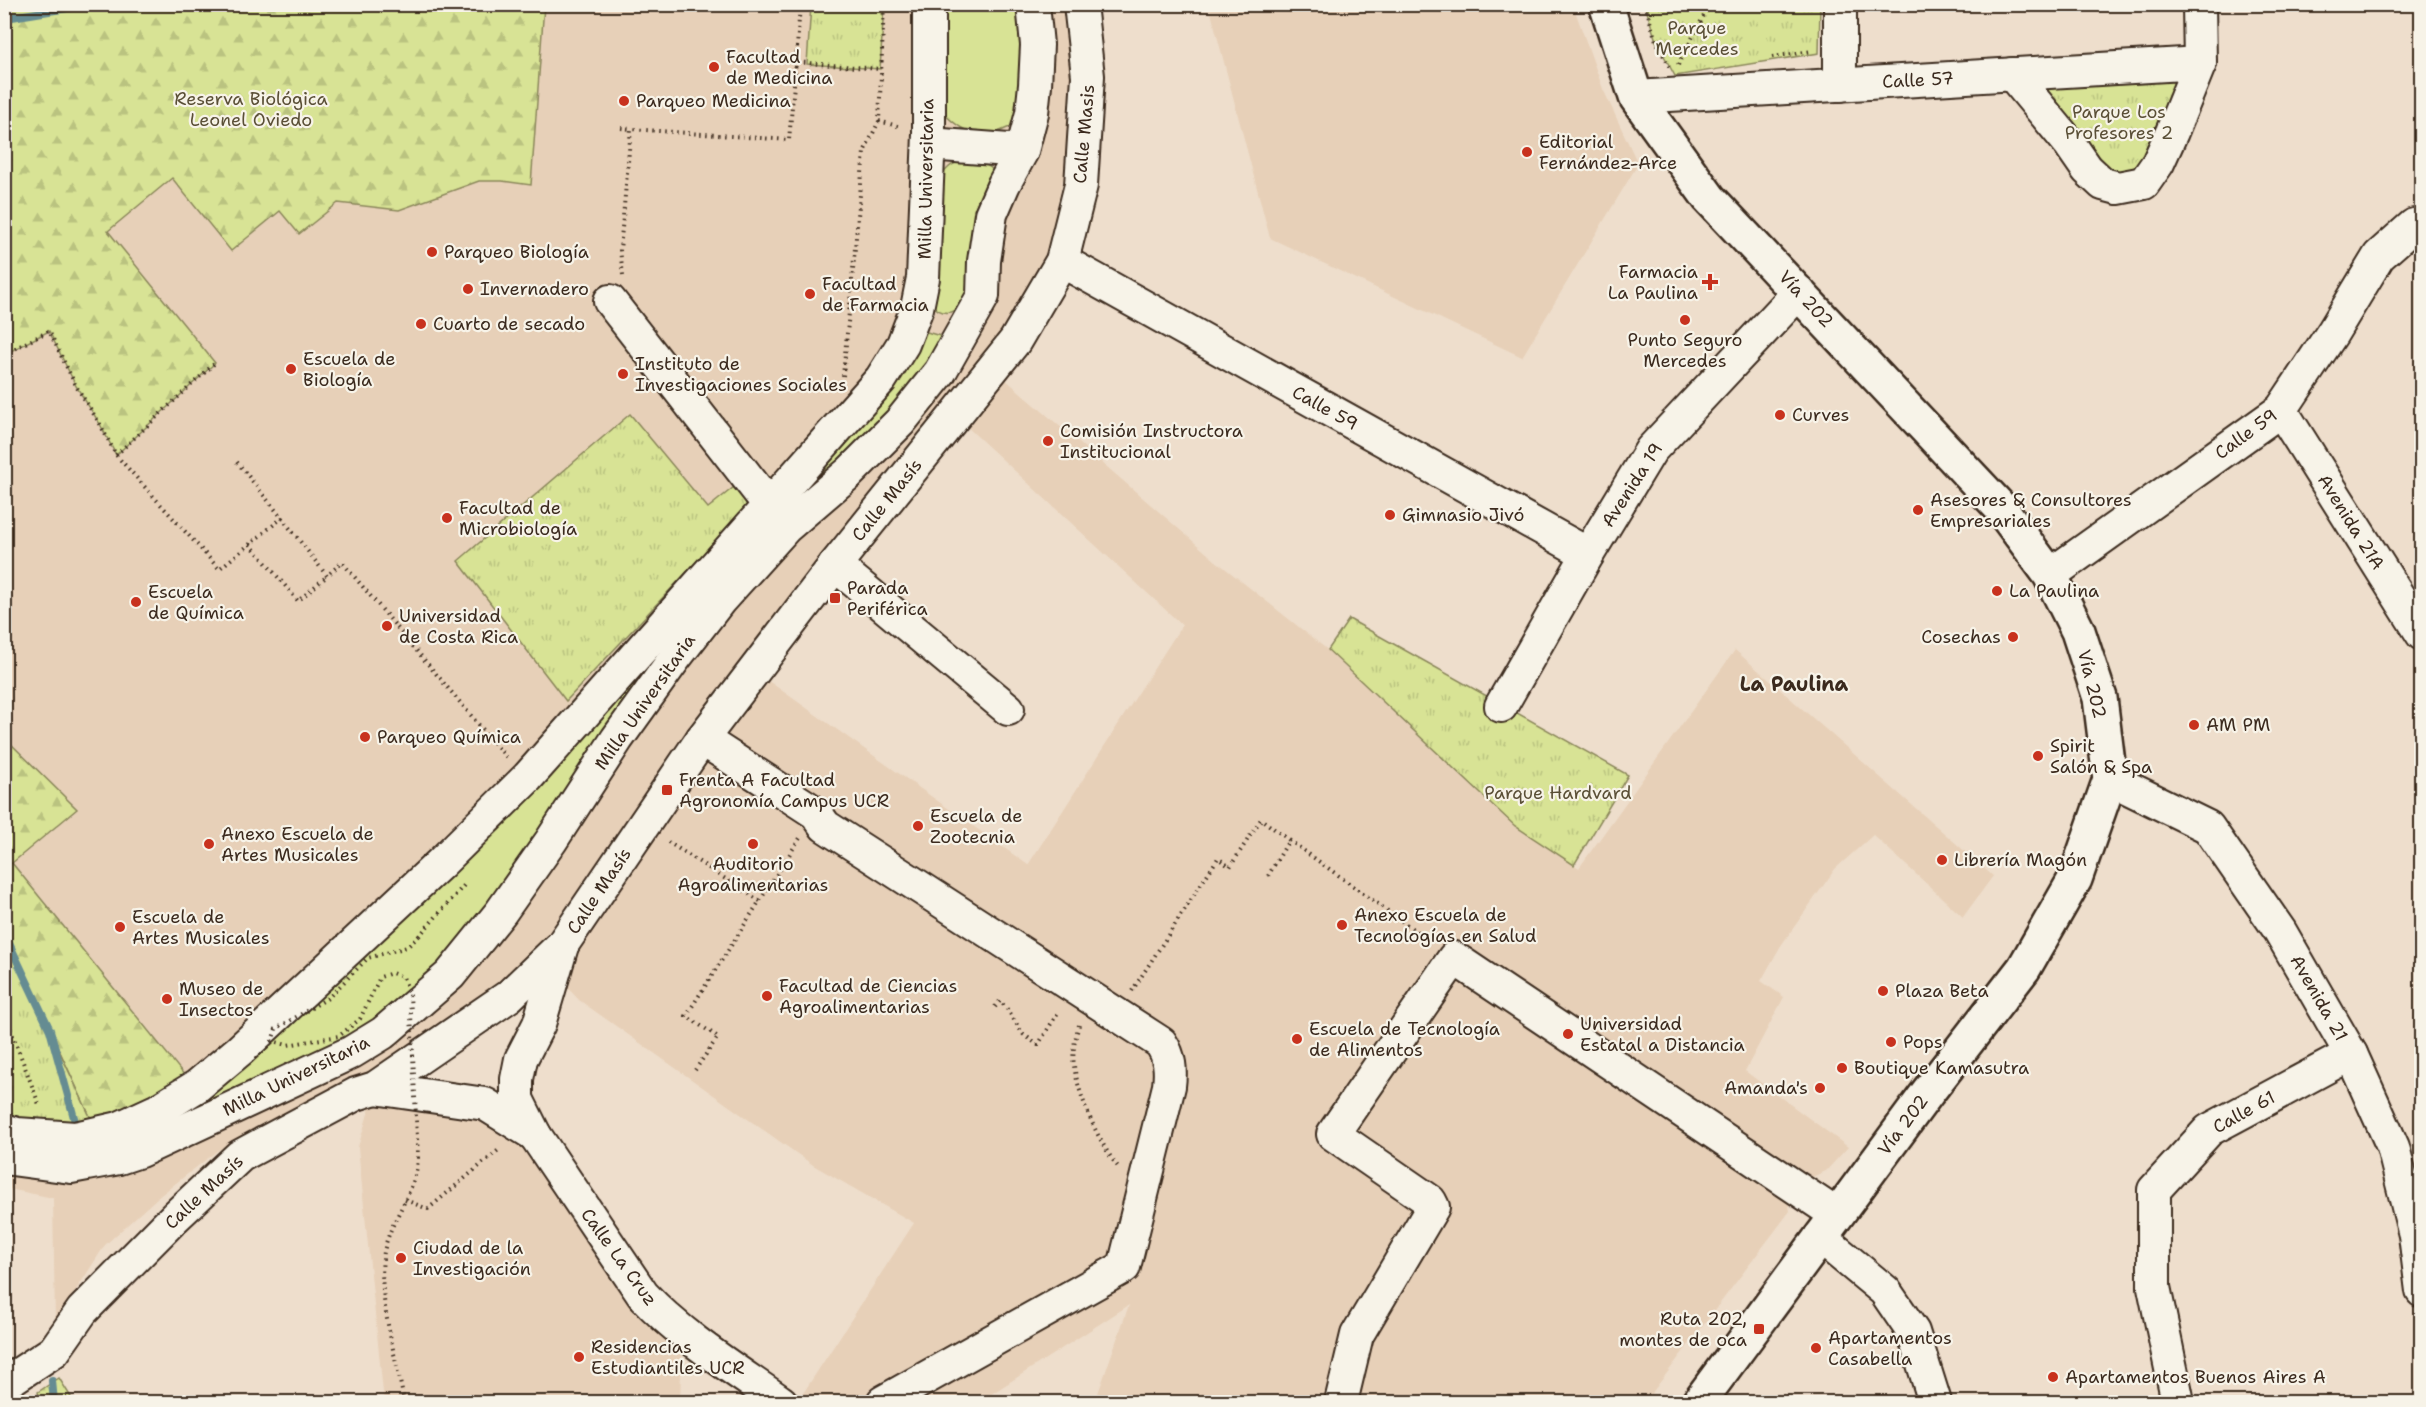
<svg xmlns="http://www.w3.org/2000/svg" width="2426" height="1407" viewBox="0 0 2426 1407" font-family="'Shantell Sans',sans-serif">
	<style>
		.built { fill: #e7d0b8 }
		.green { fill: #d8e395; stroke: #8a865a; stroke-width: 1.5 }
		.forest { fill: url(#forest-firs); stroke: #8a865a; stroke-width: 1.5 }
		.park { fill: url(#park-tufts); stroke: #8a865a; stroke-width: 1.5 }
		.lines { fill: none; stroke-linecap: round; stroke-linejoin: round }
		.stream { stroke: #658c92; stroke-width: 8 }
		.minor-casing { stroke: #3b2a1e; stroke-width: 36 }
		.major-casing { stroke: #3b2a1e; stroke-width: 38 }
		.path { stroke: #3b2a1e; stroke-width: 4; stroke-dasharray: 1.5 4.5; stroke-linecap: butt }
		.minor { stroke: #f7f3e8; stroke-width: 32 }
		.major { stroke: #f7f3e8; stroke-width: 33 }
		.path-bridge { stroke: #3b2a1e; stroke-width: 4; stroke-dasharray: 1.5 4.5; stroke-linecap: butt }
		.poi-dot { fill: #c8321e; stroke: #f7f3e8; stroke-width: 2 }
		.labels { text-anchor: middle; stroke-width: 4.5; stroke-linejoin: round; paint-order: stroke }
		.park-label { font-size: 18px; fill: #5a4f36; stroke: #f7f3e8 }
		.poi-label { font-size: 18px; fill: #3b2a1e; stroke: #f7f3e8; text-anchor: start }
		.street-label { font-size: 18px; fill: #3b2a1e; stroke: #f7f3e8 }
		.neighbourhood-label { font-size: 20px; font-weight: bold; fill: #3b2a1e; stroke: #f7f3e8 }
	</style>
	<defs>
		<pattern id="forest-firs" width="22" height="20" patternUnits="userSpaceOnUse" patternTransform="scale(1.5)"><rect width="22" height="20" fill="#d8e395"/><path d="M5 1l3.5 6h-7zM16 11l3.5 6h-7z" fill="#bac380"/></pattern>
		<pattern id="park-tufts" width="24" height="20" patternUnits="userSpaceOnUse" patternTransform="scale(1.5)"><rect width="24" height="20" fill="#d8e395"/><path d="M3 7l-1-3M5 7V3M7 7l1-3M15 17l-1-3M17 17v-4M19 17l1-3" fill="none" stroke="#bac380"/></pattern>
	</defs>
	<rect width="100%" height="100%" fill="#eedecc"/>
	<filter id="ink" filterUnits="userSpaceOnUse"><feTurbulence type="fractalNoise" baseFrequency=".0167" numOctaves="2"/><feDisplacementMap in="SourceGraphic" scale="12" xChannelSelector="R" yChannelSelector="G"/><feConvolveMatrix kernelMatrix="1 2 1 2 8 2 1 2 1" color-interpolation-filters="sRGB"/></filter>
	<g filter="url(#ink)">
		<g class="built">
			<path d="M4,5H1069L1074,85L1066,165L1045,262L1003,333L961,381L823,555L686,734L551,936L497,987L368,1075L352,1080L217,1151L157,1198L105,1245L55,1323L53,1198L4,1188Z"/>
			<path d="M1209,5H1573L1603,89L1638,164L1522,357L1270,238Z"/>
			<path d="M1005,379L1216,561L1339,659L1515,826L1579,868L1735,650L1993,876L1963,917L1873,835L1835,869L1780,947L1761,981L1784,997L1745,1071L1848,1147L1826,1171L1812,1177L1800,1175L1788,1200L1790,1211L1645,1402H1095L1129,1305L979,1402H813L802,1395L914,1223L813,1165L579,1000L562,982L568,960L718,742L767,680L1028,865L1182,625L966,426Z"/>
			<path d="M387,1100L481,1114L526,1140L682,1343L680,1402H384L358,1147L370,1107Z"/>
		</g>
		<g class="green">
			<path d="M938,5H1023L1018,122C986,143 963,136 939,108Z"/>
			<path d="M965,160C978,162 988,163 997,174C992,200 987,225 981,251C979,262 978,276 974,287C966,307 948,323 931,304L937,183C945,170 950,163 965,160Z"/>
			<path d="M920,330L947,338L911,391L801,506L787,494Z"/>
			<path d="M734,552L494,912L392,1018L148,1136L160,1119Z"/>
		</g>
		<g class="forest">
			<path d="M5,4L544,5L531,185L502,181H479L399,210L338,203L299,234L280,211L231,251L172,178L108,231L215,363L116,455L100,424L76,386L49,331L5,354Z"/>
			<path d="M4,737L77,809L12,863L186,1077L171,1088L93,1123L5,933Z"/>
			<path d="M59,1378L74,1402H41L38,1392Z"/>
		</g>
		<g class="park">
			<path d="M811,5H884L880,69L807,64Z"/>
			<path d="M1645,5H1820L1819,53L1675,76L1656,41Z"/>
			<path d="M2200,63L2172,132L2118,188L2012,74Z"/>
			<path d="M630,414L708,508L739,483L755,499L566,701L458,561Z"/>
			<path d="M1349,619L1628,775L1574,865L1515,826L1328,650Z"/>
			<path d="M4,933L93,1123L72,1125L5,1119Z"/>
		</g>
		<g class="lines">
			<g class="stream">
				<path d="M4,21L12,17L92,4"/>
				<path d="M4,933L50,1030L76,1125"/>
				<path d="M52,1381L54,1402"/>
			</g>
			<defs>
				<g id="minor">
					<path d="M1840,4V85"/>
					<path d="M2012,74L2069,143L2087,169L2103,184L2118,188L2144,183L2158,163L2172,132L2200,63L2199,4"/>
					<path d="M1636,97L2200,63"/>
					<path d="M929,144L1022,151"/>
					<path d="M1062,261L1588,554"/>
					<path d="M610,301L780,519"/>
					<path d="M2281,410L2422,634"/>
					<path d="M835,565L1008,709"/>
					<path d="M2050,575L2281,410L2333,332L2379,256L2414,225L2422,224"/>
					<path d="M1501,706L1588,554L1651,450L1799,292"/>
					<path d="M702,739L816,813L825,826L1161,1043C1170,1057 1171,1070 1169,1086L1124,1267L883,1402"/>
					<path d="M2110,779L2208,827L2280,931L2351,1054L2393,1147L2415,1235L2422,1291"/>
					<path d="M562,946L539,1024L521,1059L517,1079V1099L535,1135L643,1295C682,1337 734,1369 781,1402"/>
					<path d="M375,1088L485,1104L535,1135"/>
					<path d="M4,1130L17,1134L75,1138L119,1128L158,1110L197,1086L240,1050L441,863L528,777L881,379L903,344L917,308L923,278L929,134V4"/>
					<path d="M4,1158L71,1167L119,1158L140,1151L352,1052L383,1033L450,975L501,912L551,841L617,739L675,658L720,600L786,527L849,473L900,422L940,372L983,296L984,261L991,214L1004,184L1022,151L1032,113L1035,85L1037,45L1033,4"/>
					<path d="M1820,1237L1885,1291L1913,1332L1935,1402"/>
					<path d="M4,1384L54,1351L82,1311L176,1216L240,1156L356,1094L375,1088L509,996L562,945L702,739L835,565L1015,341L1062,261L1081,185L1088,76L1080,4"/>
					<path d="M1341,1402L1357,1335L1433,1207L1430,1201L1333,1134L1454,958L1837,1215"/>
					<path d="M2178,1402L2154,1287V1190L2209,1130L2351,1054"/>
				</g>
				<path id="major" d="M1606,4L1636,97L1709,198L1999,506L2050,575L2078,631L2100,698L2110,779L2075,879L2024,968L1928,1092L1699,1402"/>
			</defs>
			<use href="#minor" class="minor-casing"/>
			<use href="#major" class="major-casing"/>
			<g class="path">
				<path d="M800,4L796,62L880,69"/>
				<path d="M1645,4L1656,41L1670,68"/>
				<path d="M1772,57L1812,51"/>
				<path d="M1678,65L1710,4"/>
				<path d="M879,121L901,127"/>
				<path d="M621,128L631,129"/>
				<path d="M623,275L620,250L631,129L789,140L796,62"/>
				<path d="M4,354L49,331L76,386L100,424L116,455L219,569L282,518L327,576L342,562L506,757"/>
				<path d="M843,376L864,152L879,121L884,4"/>
				<path d="M116,455L215,363"/>
				<path d="M237,462L282,518"/>
				<path d="M250,544L298,601L327,576"/>
				<path d="M668,842L763,903"/>
				<path d="M1268,876L1289,840L1431,942"/>
				<path d="M419,936L466,883"/>
				<path d="M1132,991L1218,858L1230,867L1261,819L1289,840"/>
				<path d="M995,1007L1000,1001L1007,1009L1023,1034L1038,1045L1059,1011"/>
				<path d="M4,1012L40,1107"/>
				<path d="M1079,1025C1075,1038 1072,1052 1074,1066C1079,1097 1099,1144 1119,1168"/>
				<path d="M695,1070L718,1037L686,1016L800,838"/>
				<path d="M405,1200L428,1209L501,1148"/>
				<path d="M404,1402C397,1359 376,1294 384,1252C390,1219 416,1193 418,1158"/>
			</g>
			<use href="#minor" class="minor"/>
			<use href="#major" class="major"/>
			<path class="path-bridge" d="M418,1158L410,994L403,977L392,973L380,977L360,1019L339,1036L287,1045L272,1041L276,1029L328,998L368,958L407,947L419,936"/>
		</g>
	</g>
	<g class="poi-dot">
		<circle cx="714" cy="67" r="6"/>
		<circle cx="624" cy="101" r="6"/>
		<circle cx="1527" cy="152" r="6"/>
		<circle cx="432" cy="252" r="6"/>
		<path d="M1707 273h6v6h6v6h-6v6h-6v-6h-6v-6h6z"/>
		<circle cx="468" cy="289" r="6"/>
		<circle cx="810" cy="294" r="6"/>
		<circle cx="1685" cy="320" r="6"/>
		<circle cx="421" cy="324" r="6"/>
		<circle cx="291" cy="369" r="6"/>
		<circle cx="623" cy="374" r="6"/>
		<circle cx="1780" cy="415" r="6"/>
		<circle cx="1048" cy="441" r="6"/>
		<circle cx="1918" cy="510" r="6"/>
		<circle cx="1390" cy="515" r="6"/>
		<circle cx="447" cy="518" r="6"/>
		<circle cx="1997" cy="591" r="6"/>
		<rect x="829" y="592" width="12" height="12" rx="3"/>
		<circle cx="136" cy="602" r="6"/>
		<circle cx="387" cy="626" r="6"/>
		<circle cx="2013" cy="637" r="6"/>
		<circle cx="2194" cy="725" r="6"/>
		<circle cx="365" cy="737" r="6"/>
		<circle cx="2038" cy="756" r="6"/>
		<rect x="661" y="784" width="12" height="12" rx="3"/>
		<circle cx="918" cy="826" r="6"/>
		<circle cx="209" cy="844" r="6"/>
		<circle cx="753" cy="844" r="6"/>
		<circle cx="1942" cy="860" r="6"/>
		<circle cx="1342" cy="925" r="6"/>
		<circle cx="120" cy="927" r="6"/>
		<circle cx="1883" cy="991" r="6"/>
		<circle cx="767" cy="996" r="6"/>
		<circle cx="167" cy="999" r="6"/>
		<circle cx="1568" cy="1034" r="6"/>
		<circle cx="1297" cy="1039" r="6"/>
		<circle cx="1891" cy="1042" r="6"/>
		<circle cx="1842" cy="1068" r="6"/>
		<circle cx="1820" cy="1088" r="6"/>
		<circle cx="401" cy="1258" r="6"/>
		<rect x="1753" y="1323" width="12" height="12" rx="3"/>
		<circle cx="1816" cy="1348" r="6"/>
		<circle cx="579" cy="1357" r="6"/>
		<circle cx="2053" cy="1377" r="6"/>
	</g>
	<g class="labels">
		<g class="park-label">
			<text x="1697" y="34">Parque<tspan x="1697" dy="21">Mercedes</tspan></text>
			<text x="251" y="105">Reserva Biológica<tspan x="251" dy="21">Leonel Oviedo</tspan></text>
			<text x="2119" y="118">Parque Los<tspan x="2119" dy="21">Profesores 2</tspan></text>
			<text x="1558" y="799">Parque Hardvard</text>
		</g>
		<g class="poi-label">
			<text x="726" y="63">Facultad<tspan x="726" dy="21">de Medicina</tspan></text>
			<text x="636" y="107">Parqueo Medicina</text>
			<text x="1539" y="148">Editorial<tspan x="1539" dy="21">Fernández-Arce</tspan></text>
			<text x="444" y="258">Parqueo Biología</text>
			<text x="1698" y="278" text-anchor="end">Farmacia<tspan x="1698" dy="21">La Paulina</tspan></text>
			<text x="822" y="290">Facultad<tspan x="822" dy="21">de Farmacia</tspan></text>
			<text x="480" y="295">Invernadero</text>
			<text x="433" y="330">Cuarto de secado</text>
			<text x="1685" y="346" text-anchor="middle">Punto Seguro<tspan x="1685" dy="21">Mercedes</tspan></text>
			<text x="303" y="365">Escuela de<tspan x="303" dy="21">Biología</tspan></text>
			<text x="635" y="370">Instituto de<tspan x="635" dy="21">Investigaciones Sociales</tspan></text>
			<text x="1792" y="421">Curves</text>
			<text x="1060" y="437">Comisión Instructora<tspan x="1060" dy="21">Institucional</tspan></text>
			<text x="1930" y="506">Asesores &amp; Consultores<tspan x="1930" dy="21">Empresariales</tspan></text>
			<text x="459" y="514">Facultad de<tspan x="459" dy="21">Microbiología</tspan></text>
			<text x="1402" y="521">Gimnasio Jivó</text>
			<text x="847" y="594">Parada<tspan x="847" dy="21">Periférica</tspan></text>
			<text x="2009" y="597">La Paulina</text>
			<text x="148" y="598">Escuela<tspan x="148" dy="21">de Química</tspan></text>
			<text x="399" y="622">Universidad<tspan x="399" dy="21">de Costa Rica</tspan></text>
			<text x="2001" y="643" text-anchor="end">Cosechas</text>
			<text x="2206" y="731">AM PM</text>
			<text x="377" y="743">Parqueo Química</text>
			<text x="2050" y="752">Spirit<tspan x="2050" dy="21">Salón &amp; Spa</tspan></text>
			<text x="679" y="786">Frenta A Facultad<tspan x="679" dy="21">Agronomía Campus UCR</tspan></text>
			<text x="930" y="822">Escuela de<tspan x="930" dy="21">Zootecnia</tspan></text>
			<text x="221" y="840">Anexo Escuela de<tspan x="221" dy="21">Artes Musicales</tspan></text>
			<text x="1954" y="866">Librería Magón</text>
			<text x="753" y="870" text-anchor="middle">Auditorio<tspan x="753" dy="21">Agroalimentarias</tspan></text>
			<text x="1354" y="921">Anexo Escuela de<tspan x="1354" dy="21">Tecnologías en Salud</tspan></text>
			<text x="132" y="923">Escuela de<tspan x="132" dy="21">Artes Musicales</tspan></text>
			<text x="779" y="992">Facultad de Ciencias<tspan x="779" dy="21">Agroalimentarias</tspan></text>
			<text x="179" y="995">Museo de<tspan x="179" dy="21">Insectos</tspan></text>
			<text x="1895" y="997">Plaza Beta</text>
			<text x="1580" y="1030">Universidad<tspan x="1580" dy="21">Estatal a Distancia</tspan></text>
			<text x="1309" y="1035">Escuela de Tecnología<tspan x="1309" dy="21">de Alimentos</tspan></text>
			<text x="1903" y="1048">Pops</text>
			<text x="1854" y="1074">Boutique Kamasutra</text>
			<text x="1808" y="1094" text-anchor="end">Amanda's</text>
			<text x="413" y="1254">Ciudad de la<tspan x="413" dy="21">Investigación</tspan></text>
			<text x="1747" y="1325" text-anchor="end">Ruta 202,<tspan x="1747" dy="21">montes de oca</tspan></text>
			<text x="1828" y="1344">Apartamentos<tspan x="1828" dy="21">Casabella</tspan></text>
			<text x="591" y="1353">Residencias<tspan x="591" dy="21">Estudiantiles UCR</tspan></text>
			<text x="2065" y="1383">Apartamentos Buenos Aires A</text>
		</g>
		<g class="street-label">
			<text transform="translate(1918 80) rotate(-3)" y="6">Calle 57</text>
			<text transform="translate(1084 134) rotate(-85)" y="6">Calle Masis</text>
			<text transform="translate(926 179) rotate(-89)" y="6">Milla Universitaria</text>
			<text transform="translate(1806 299) rotate(47)" y="6">Vía 202</text>
			<text transform="translate(1325 408) rotate(29)" y="6">Calle 59</text>
			<text transform="translate(2246 434) rotate(-36)" y="6">Calle 59</text>
			<text transform="translate(1632 485) rotate(-57)" y="6">Avenida 19</text>
			<text transform="translate(887 500) rotate(-51)" y="6">Calle Masís</text>
			<text transform="translate(2351 522) rotate(58)" y="6">Avenida 21A</text>
			<text transform="translate(2092 684) rotate(76)" y="6">Vía 202</text>
			<text transform="translate(645 702) rotate(-55)" y="6">Milla Universitaria</text>
			<text transform="translate(599 891) rotate(-56)" y="6">Calle Masís</text>
			<text transform="translate(2319 998) rotate(60)" y="6">Avenida 21</text>
			<text transform="translate(296 1076) rotate(-26)" y="6">Milla Universitaria</text>
			<text transform="translate(2244 1112) rotate(-29)" y="6">Calle 61</text>
			<text transform="translate(1903 1125) rotate(-53)" y="6">Vía 202</text>
			<text transform="translate(204 1192) rotate(-43)" y="6">Calle Masís</text>
			<text transform="translate(619 1257) rotate(54)" y="6">Calle La Cruz</text>
		</g>
		<g class="neighbourhood-label">
			<text x="1794" y="691">La Paulina</text>
		</g>
	</g>
	<rect width="2426" height="1407" fill="none" stroke="#f7f3e8" stroke-width="24"/>
	<rect x="12" y="12" width="2402" height="1383" fill="none" stroke="#3b2a1e" stroke-width="2" filter="url(#ink)"/>
</svg>
